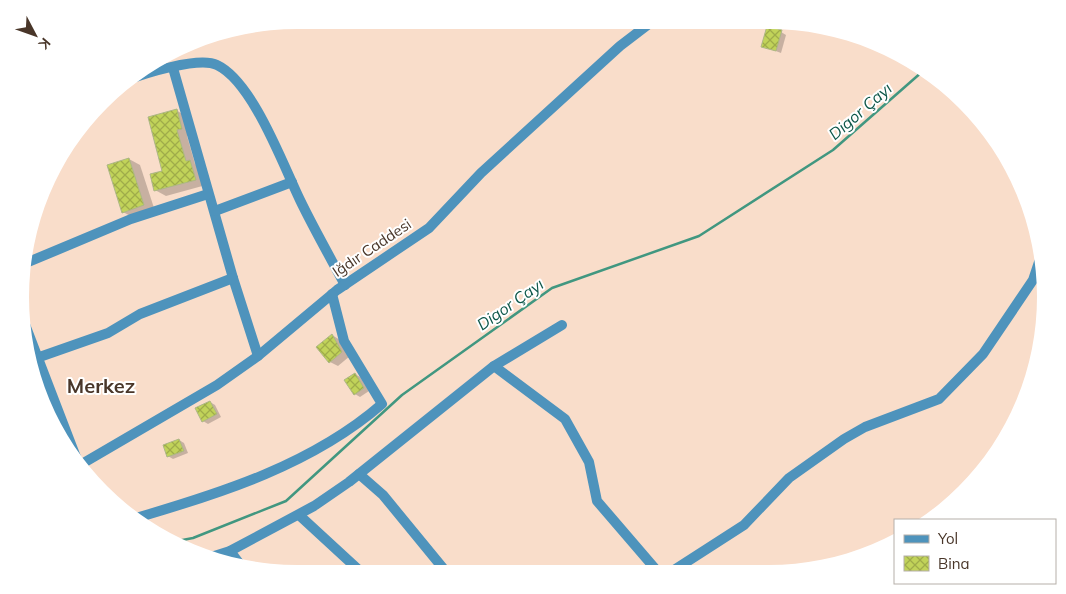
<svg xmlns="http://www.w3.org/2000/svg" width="1066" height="594" viewBox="0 0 1066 594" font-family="Mulish,sans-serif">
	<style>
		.shadow { fill: #0003 }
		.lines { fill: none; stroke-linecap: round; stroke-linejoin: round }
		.stream { stroke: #419780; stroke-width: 2.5 }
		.building { fill: url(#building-cross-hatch); stroke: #adb786 }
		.minor { stroke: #4e93bc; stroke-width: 10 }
		.labels { text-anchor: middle; stroke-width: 4; stroke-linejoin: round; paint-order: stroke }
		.street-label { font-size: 15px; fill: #493629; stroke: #fff }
		.water-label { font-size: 16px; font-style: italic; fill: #0d5749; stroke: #fff }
		.district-label { font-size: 20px; font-weight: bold; fill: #493629; stroke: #fff }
	</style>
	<defs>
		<pattern id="building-cross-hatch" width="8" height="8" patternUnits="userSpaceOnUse" patternTransform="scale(1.25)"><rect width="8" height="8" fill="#c1d359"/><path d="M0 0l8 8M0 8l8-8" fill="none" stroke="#9fac4a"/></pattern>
	</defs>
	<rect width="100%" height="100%" fill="#f9ddca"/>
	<g class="shadow">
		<path d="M781,32L786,35L781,53L762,46Z"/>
		<path d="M176,110L187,117V136L195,164L201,167L206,185L166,196L155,190L164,172Z"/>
		<path d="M129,159L140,165L155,211L134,218L123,212Z"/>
		<path d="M332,335L340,340L350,356L338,366L330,362Z"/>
		<path d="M355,374L360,377L369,391L360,397L355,394Z"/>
		<path d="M210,402L215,405L221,417L208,424L203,421Z"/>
		<path d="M179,440L184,443L188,453L173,459L168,456Z"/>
	</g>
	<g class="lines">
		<path class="stream" d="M172,542L193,538L286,501L402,395L552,288L699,236L833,150L923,71"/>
	</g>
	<g class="building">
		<path d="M767,26L782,30L776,51L761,47Z"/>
		<path d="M177,109L182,129L177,130L186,161L190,160L196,180L154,191L150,174L162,171L148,117Z"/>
		<path d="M129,158L144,205L122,213L107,165Z"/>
		<path d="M332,334L342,352L329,363L316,347Z"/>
		<path d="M355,373L364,388L354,395L344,380Z"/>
		<path d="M210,401L217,414L202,422L195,408Z"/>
		<path d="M179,439L184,451L167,457L163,445Z"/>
	</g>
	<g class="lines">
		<g class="minor">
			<path d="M173,68L233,278L258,356"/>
			<path d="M125,81C143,74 199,56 217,65C253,82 283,165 300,200C314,229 330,257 345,285"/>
			<path d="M215,211L292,182"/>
			<path d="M26,263L131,219L208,194"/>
			<path d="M21,314L79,465"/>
			<path d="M31,360L108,333L140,314L233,278"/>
			<path d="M494,366L565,419L589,462L597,501L658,572"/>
			<path d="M80,465L217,385L258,356L337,290L429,228L481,173L620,46L654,20"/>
			<path d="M359,474L383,495L447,573"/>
			<path d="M299,515L362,573"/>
			<path d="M136,518C222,493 313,464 382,404L344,341L332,294"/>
			<path d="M230,551L242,567"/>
			<path d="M208,558L230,551L314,506L349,482L494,366L562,325"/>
			<path d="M671,572L744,525L789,478L844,439L865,427L939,399L983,354L1033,280L1039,262"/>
		</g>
	</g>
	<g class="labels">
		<g class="street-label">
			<text transform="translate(372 248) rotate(-34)" y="5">Iğdır Caddesi</text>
		</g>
		<g class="water-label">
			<text transform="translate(860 111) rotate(-41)" y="6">Digor Çayı</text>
			<text transform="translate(510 304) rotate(-35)" y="6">Digor Çayı</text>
		</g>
		<g class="district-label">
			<text x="101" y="393">Merkez</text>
		</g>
	</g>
	<path d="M0 0H1066V594H0ZM297 29H769A268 268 0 0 1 1037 297V297A268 268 0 0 1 769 565H297A268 268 0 0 1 29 297V297A268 268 0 0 1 297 29Z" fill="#fff" fill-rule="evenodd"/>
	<rect x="894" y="519" width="162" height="65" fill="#ffffff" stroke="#b6afa9"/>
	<rect x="904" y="535" width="25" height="8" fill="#4e93bc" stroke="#b6afa9"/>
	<text x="938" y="544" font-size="15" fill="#493629">Yol</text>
	<rect x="904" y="556" width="25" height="15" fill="url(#building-cross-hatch)" stroke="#b6afa9"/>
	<text x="938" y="569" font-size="15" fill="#493629">Bina</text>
	<g transform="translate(35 35) rotate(131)" stroke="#ffffff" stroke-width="4" paint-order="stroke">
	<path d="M0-4L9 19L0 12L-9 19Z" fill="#493629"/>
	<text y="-8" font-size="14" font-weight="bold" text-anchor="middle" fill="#493629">K</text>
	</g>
</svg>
